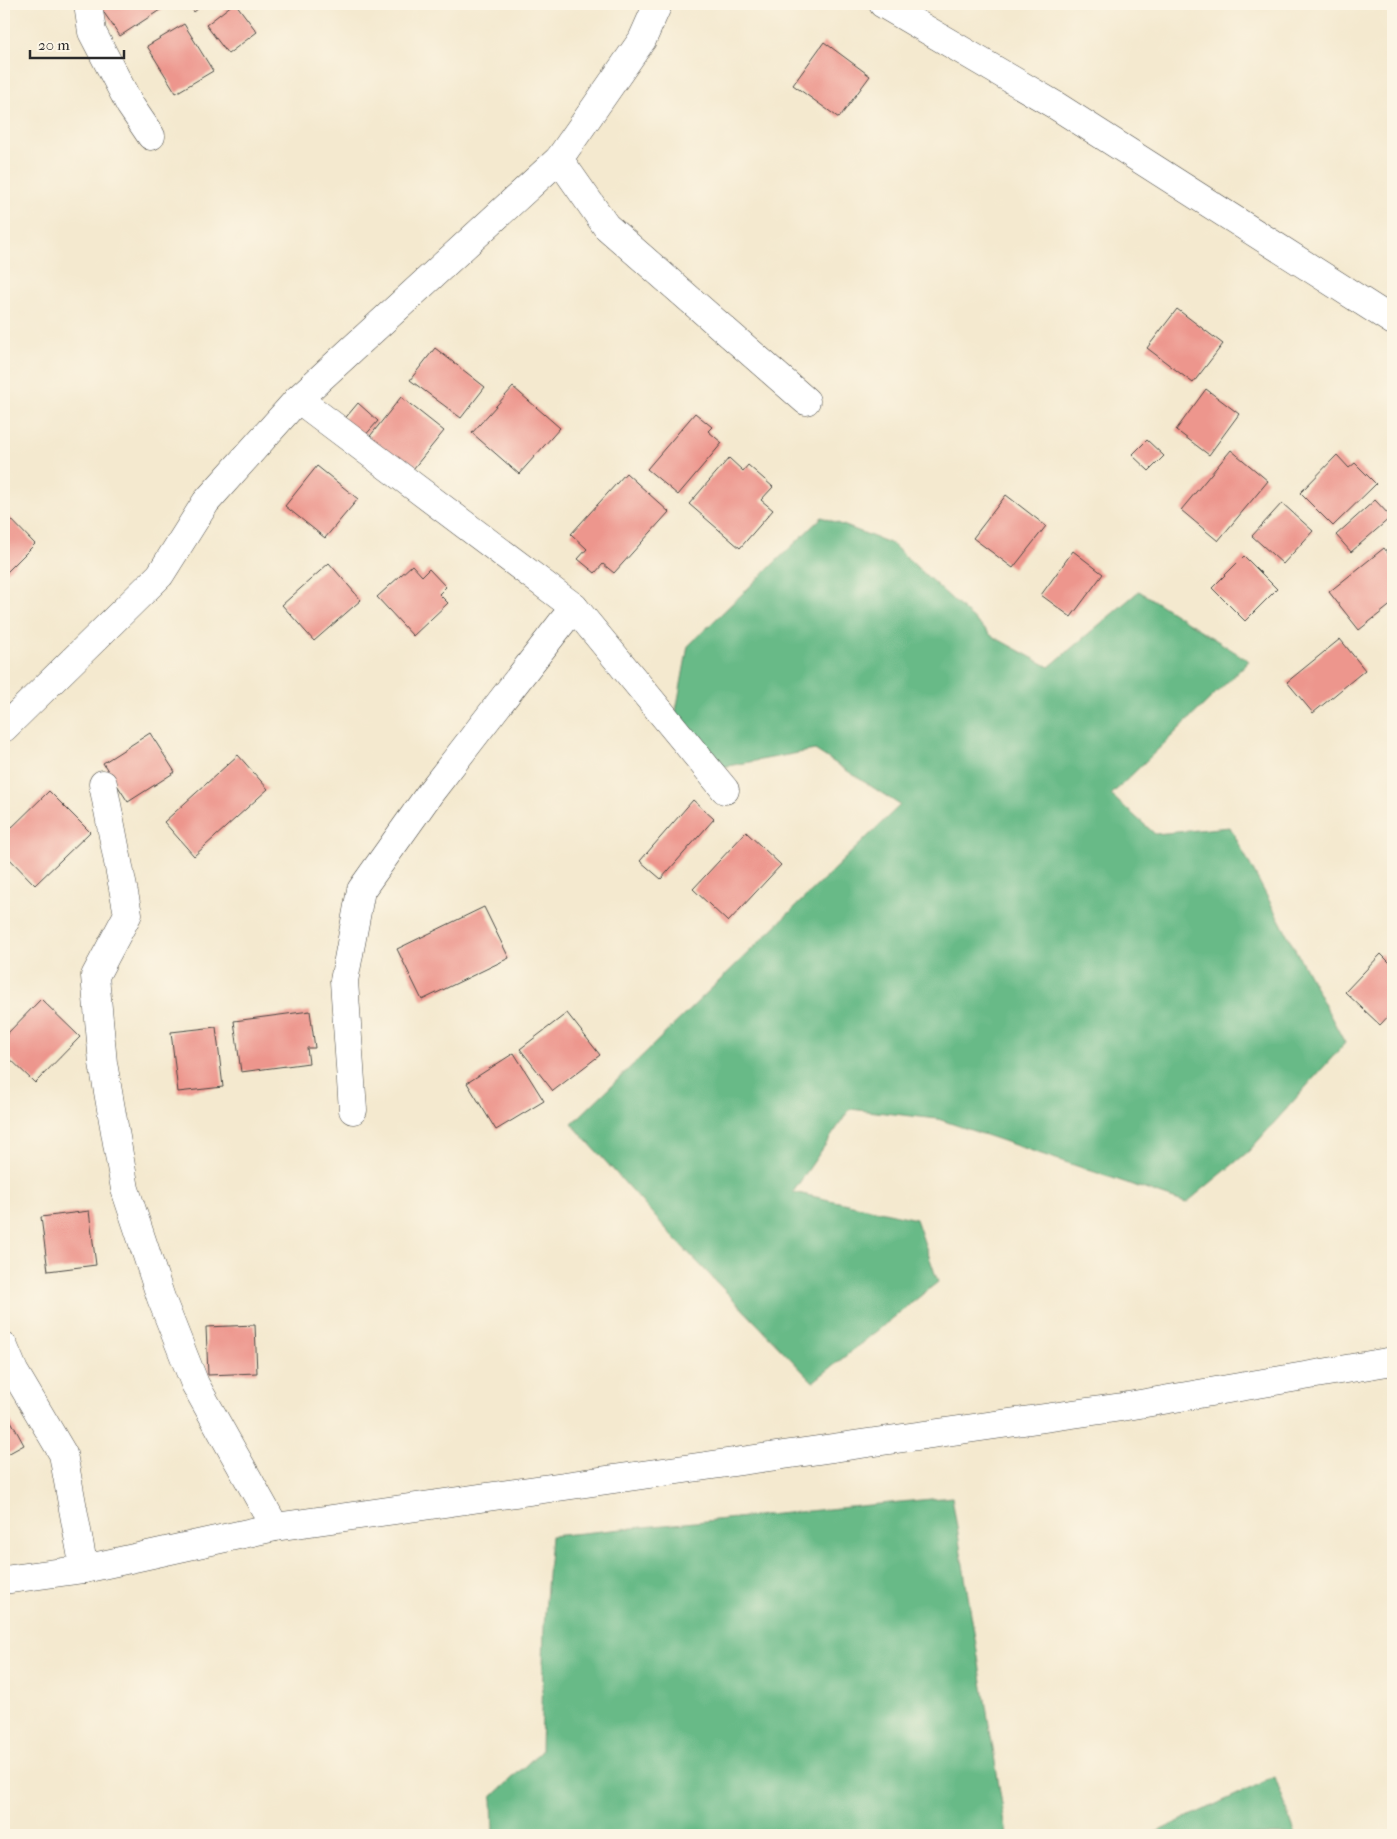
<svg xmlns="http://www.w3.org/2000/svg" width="1397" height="1839" viewBox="0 0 1397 1839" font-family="'IM FELL French Canon',serif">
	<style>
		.forest { fill: #68ba87; stroke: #4a7259 }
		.building { fill: #ed968d }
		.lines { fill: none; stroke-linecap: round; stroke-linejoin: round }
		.minor-casing { stroke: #494844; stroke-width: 29 }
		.minor { stroke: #fff; stroke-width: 28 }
	</style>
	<rect width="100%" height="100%" fill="#fcf5e5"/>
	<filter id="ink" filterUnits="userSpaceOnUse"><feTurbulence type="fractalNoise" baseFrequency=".02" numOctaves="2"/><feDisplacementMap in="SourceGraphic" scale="10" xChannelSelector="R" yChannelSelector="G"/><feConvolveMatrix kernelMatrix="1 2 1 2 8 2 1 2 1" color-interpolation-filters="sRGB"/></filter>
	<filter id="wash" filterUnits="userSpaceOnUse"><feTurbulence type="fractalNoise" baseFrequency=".0096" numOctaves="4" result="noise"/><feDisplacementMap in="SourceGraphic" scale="20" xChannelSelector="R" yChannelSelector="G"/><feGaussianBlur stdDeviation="1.12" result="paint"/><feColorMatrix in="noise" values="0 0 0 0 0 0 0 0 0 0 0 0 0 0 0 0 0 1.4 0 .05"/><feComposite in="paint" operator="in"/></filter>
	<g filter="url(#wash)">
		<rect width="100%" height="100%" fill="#f4e9cf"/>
		<g class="forest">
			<path d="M822,517L892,544L992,636L1049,667L1139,591L1249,661L1111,795L1155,834L1230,827L1345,1043L1249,1151L1186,1203L938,1119L850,1109L793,1192L916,1219L938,1282L813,1382L677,1241L572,1124L900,805L815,750L722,767L673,727L688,646Z"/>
			<path d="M952,1497L1007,1835H493L492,1797L541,1751L544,1626L551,1536Z"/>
			<path d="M1275,1777L1296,1835H1149Z"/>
		</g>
		<g id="blocks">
			<g class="building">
				<path d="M98,4H160L163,8L120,36Z"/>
				<path d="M188,4H204L194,12Z"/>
				<path d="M233,4H236L257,32L228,54L206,25Z"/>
				<path d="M184,24L213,71L176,93L147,46Z"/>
				<path d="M824,42L870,76L839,118L793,85Z"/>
				<path d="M1177,309L1223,344L1193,383L1147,348Z"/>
				<path d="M435,348L485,387L461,418L410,380Z"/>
				<path d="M513,387L560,428L519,474L472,433Z"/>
				<path d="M1206,389L1239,414L1209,455L1176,430Z"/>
				<path d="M401,397L444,431L409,474L367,440Z"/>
				<path d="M358,403L378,421L362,439L342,422Z"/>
				<path d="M695,413L712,427L708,431L722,443L678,495L647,469Z"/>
				<path d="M1147,440L1164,456L1149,471L1132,455Z"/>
				<path d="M1231,450L1268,481L1218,541L1181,510Z"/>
				<path d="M1337,455L1349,468L1355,463L1376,484L1333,526L1300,493Z"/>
				<path d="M729,458L743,471L748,465L773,487L761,500L773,510L740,548L689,504Z"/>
				<path d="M317,466L358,499L325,538L285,506Z"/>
				<path d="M626,473L669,512L614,573L603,564L595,573L578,559L587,549L571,534Z"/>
				<path d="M1006,495L1046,526L1013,568L973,538Z"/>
				<path d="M1375,500L1391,517L1351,552L1336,535Z"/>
				<path d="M1282,503L1313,531L1283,564L1252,536Z"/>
				<path d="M5,513L35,544L4,575V514Z"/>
				<path d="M1384,548L1393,560V603L1359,630L1329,592Z"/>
				<path d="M1073,551L1103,574L1071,617L1041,595Z"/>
				<path d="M1244,556L1277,589L1245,621L1212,588Z"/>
				<path d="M329,563L361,600L314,641L282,605Z"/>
				<path d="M412,565L422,576L429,569L446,587L439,594L448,603L413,636L377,597Z"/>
				<path d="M1340,639L1365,670L1313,713L1287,682Z"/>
				<path d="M150,733L175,772L128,802L103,763Z"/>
				<path d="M238,755L268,789L194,856L164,822Z"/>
				<path d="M49,791L90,832L35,885L4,853V835Z"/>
				<path d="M693,800L714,819L661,879L640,861Z"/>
				<path d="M746,832L781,865L728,922L693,889Z"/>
				<path d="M484,907L509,958L422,1000L397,949Z"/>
				<path d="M1381,954L1393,966V1011L1380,1025L1345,992Z"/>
				<path d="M41,999L80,1037L35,1083L4,1053V1037Z"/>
				<path d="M310,1011L315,1048H307L309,1063L241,1072L234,1021Z"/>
				<path d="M567,1013L600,1055L553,1091L520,1049Z"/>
				<path d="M216,1027L223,1087L178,1092L171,1032Z"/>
				<path d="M514,1053L544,1101L496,1130L467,1083Z"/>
				<path d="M89,1211L96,1265L48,1271L41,1217Z"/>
				<path d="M255,1325L257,1373L208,1375L206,1327Z"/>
				<path d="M4,1408L24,1445L4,1456Z"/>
			</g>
		</g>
	</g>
	<g filter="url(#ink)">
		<use href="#blocks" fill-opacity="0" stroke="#494844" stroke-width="1"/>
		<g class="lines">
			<defs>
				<g id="minor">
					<path d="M88,4L92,32L130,105L151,136"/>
					<path d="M883,4L1055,105L1393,321"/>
					<path d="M559,159L606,226L806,401"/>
					<path d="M298,399L574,607L725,790"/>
					<path d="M4,728L160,575L206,502L298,399L559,159L642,40L658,4"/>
					<path d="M103,784L128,914L95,976L103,1063L125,1189L161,1298L195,1384L275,1527"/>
					<path d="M353,1110L344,981L361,890L430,793L574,607"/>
					<path d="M4,1347L14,1371L63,1454L84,1569"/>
					<path d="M4,1580L84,1569L275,1527L1122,1407L1393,1361"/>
				</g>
			</defs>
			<use href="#minor" class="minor-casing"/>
			<use href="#minor" class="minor"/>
		</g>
	</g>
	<rect width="1397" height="1839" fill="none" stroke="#fcf5e5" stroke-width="20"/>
	<path d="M30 50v8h94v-8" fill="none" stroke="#2b2b2b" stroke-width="2.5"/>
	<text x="38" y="50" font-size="15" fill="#2b2b2b" stroke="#fcf5e5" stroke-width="4" paint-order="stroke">20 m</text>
</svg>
